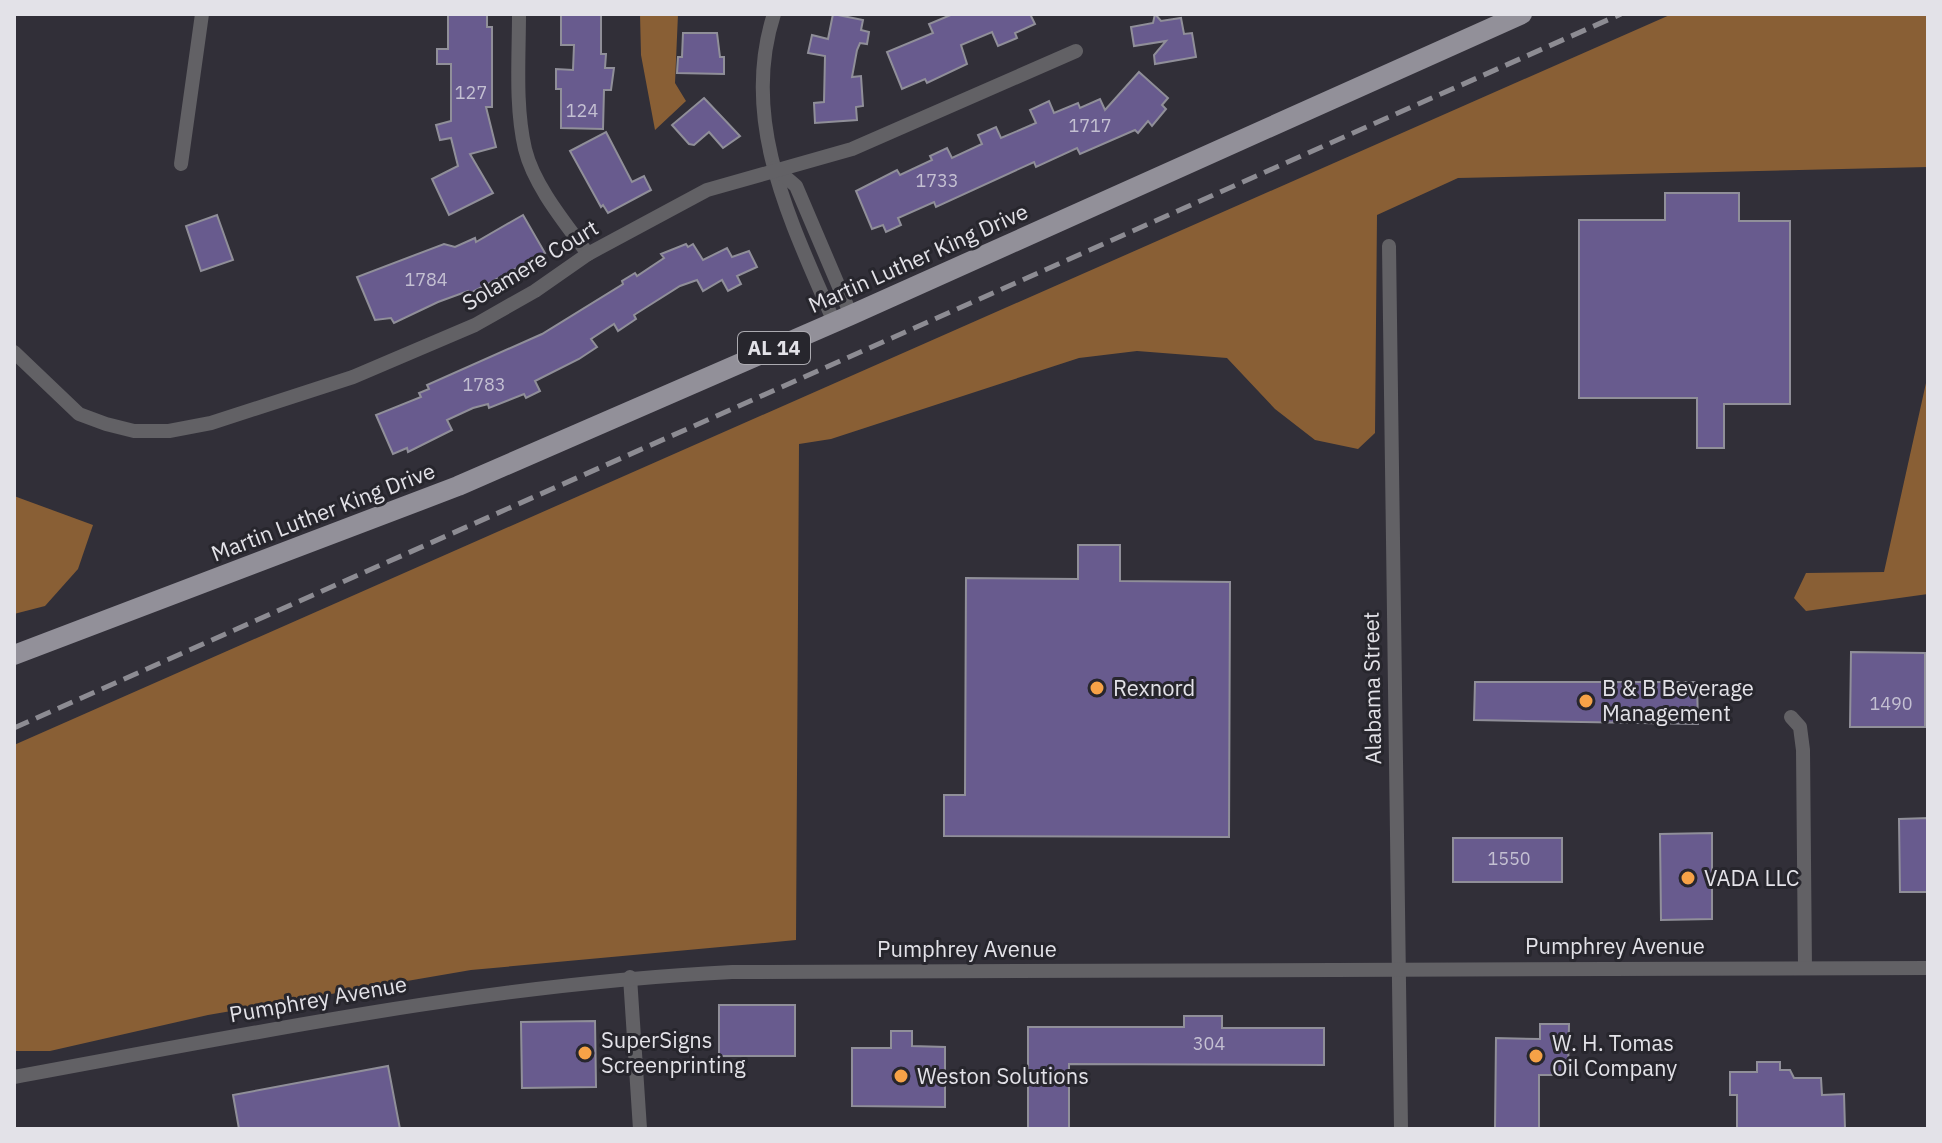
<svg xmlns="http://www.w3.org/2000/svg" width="1942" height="1143" viewBox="0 0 1942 1143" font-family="'IBM Plex Sans',sans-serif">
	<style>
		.forest { fill: #895f35 }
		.building { fill: #685b8e; stroke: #908f99; stroke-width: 2 }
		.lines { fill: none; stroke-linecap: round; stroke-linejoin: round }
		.street { stroke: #626165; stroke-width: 14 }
		.primary { stroke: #929099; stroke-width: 20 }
		.rail { stroke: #8d8c93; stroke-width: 5; stroke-dasharray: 16 8; stroke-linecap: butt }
		.poi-dot { fill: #f6a247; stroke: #27262d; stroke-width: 3 }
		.labels { text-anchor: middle; stroke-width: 6; stroke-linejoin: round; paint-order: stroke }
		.number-label { font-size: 18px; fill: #c4c0d2 }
		.shield { fill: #27262d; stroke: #abaab0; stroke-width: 2 }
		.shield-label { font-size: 20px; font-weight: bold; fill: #e3e2e8 }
		.street-label { font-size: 22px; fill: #e3e2e8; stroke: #27262d }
		.poi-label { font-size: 22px; fill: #e3e2e8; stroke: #27262d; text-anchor: start }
	</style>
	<rect width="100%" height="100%" fill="#312f38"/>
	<g class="forest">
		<path d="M640,14H678L675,83L686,101L655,130L641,55Z"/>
		<path d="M1672,14H1928V167L1458,178L1377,215L1375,433L1358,449L1315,440L1275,409L1227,358L1137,351L1079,358L831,439L799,444L796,940L471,970L208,1015L50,1051H14V745Z"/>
		<path d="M1928,374V594L1806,611L1794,598L1806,573L1884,572Z"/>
		<path d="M14,496L93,525L78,569L45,606L14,614Z"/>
	</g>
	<g class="building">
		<path d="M448,14H487V27H492V107H486L496,147L470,154L493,193L449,215L432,179L458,166L451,138L440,140L436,125L451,121V64H437V49H448Z"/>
		<path d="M561,14H601V54H606L605,68H614L611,90H604L603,129L561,128V89H556V69L573,70L574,45H561Z"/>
		<path d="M833,14L863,20L861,30L869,32L867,44L860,43L857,50L852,77L861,76L863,106L856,107L857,120L815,123L814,103L824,102L825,56L808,53L812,35L828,39Z"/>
		<path d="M953,14H1030L1035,24L1015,33L1017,38L998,46L992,32L961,45L967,64L927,83L925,79L902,89L887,52L933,33L929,24Z"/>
		<path d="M1155,14L1161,21L1181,18L1184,34L1192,33L1196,57L1155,64L1154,55L1166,41L1134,46L1131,27L1153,23Z"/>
		<path d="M683,33H717L720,57H724V74L677,73L678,57H682Z"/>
		<path d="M1139,72L1168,98L1162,105L1166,109L1152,126L1148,121L1138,133L1135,130L1080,154L1077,148L1036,167L1034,162L936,207L934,202L898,218L901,225L886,232L883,225L872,229L856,191L897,170L900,175L932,160L930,156L947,148L952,158L982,144L978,135L996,127L1001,138L1036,123L1030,110L1049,101L1054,113L1078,103L1080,108L1100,99L1105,110Z"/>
		<path d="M704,98L740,136L723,148L709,132L694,145L689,144L672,125Z"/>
		<path d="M606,132L632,182L644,176L651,190L608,213L603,205L601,207L570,151Z"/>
		<path d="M1665,193H1739V221H1790V404H1724V448H1697V398H1579V220H1665Z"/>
		<path d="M217,215L233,260L201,271L186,226Z"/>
		<path d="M523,215L545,253L469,294L468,291L438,302L394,323L391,318L375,320L357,277L444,244L455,247L475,238L476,242Z"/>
		<path d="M686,244L688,247L693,244L703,260L727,248L732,257L749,251L757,267L737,276L741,284L728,291L722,280L703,291L697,280L680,286L634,315L636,319L618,331L614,324L591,339L597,347L579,359L535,381L540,391L526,398L524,394L489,408L488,404L473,408L447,420L452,430L408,452L407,448L393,454L376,415L421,397L419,393L429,389L427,385L542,334L623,284L622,281L635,273L637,276L664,258L661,254Z"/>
		<path d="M1078,545H1120V581L1230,582L1229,837L944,836V795H965L966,578L1078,579Z"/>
		<path d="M1851,652L1925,653V727H1850Z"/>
		<path d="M1475,682H1697L1698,724L1474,720Z"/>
		<path d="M1928,818V892H1900L1899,819Z"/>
		<path d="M1712,833V919L1661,920L1660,834Z"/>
		<rect x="1453" y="838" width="109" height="44"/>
		<rect x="719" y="1005" width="76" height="51"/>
		<path d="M1184,1016H1222V1028H1324V1065L1069,1064V1129H1028V1027H1184Z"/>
		<path d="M595,1021L596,1087L522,1088L521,1022Z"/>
		<path d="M1540,1024H1569L1568,1075H1539V1129H1495L1496,1038L1540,1039Z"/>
		<path d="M891,1031H912V1046L945,1047V1107L852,1106V1048H891Z"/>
		<path d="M1757,1062H1780V1070H1790L1794,1078H1821L1822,1095L1844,1094L1845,1129H1737V1095H1730V1072H1757Z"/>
		<path d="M388,1066L400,1129H239L233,1095Z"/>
	</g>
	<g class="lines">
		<g class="street">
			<path d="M519,14C519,58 515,106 525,149C534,186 566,224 588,254"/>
			<path d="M774,14C739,122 792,224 834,322"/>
			<path d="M181,164L202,14"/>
			<path d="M775,168L796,186L851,315"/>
			<path d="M1389,246L1401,1129"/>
			<path d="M14,352L79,414L106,424L134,431H169L211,423L353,377L475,325L535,291L588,254L707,190L852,149L1076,51"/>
			<path d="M1791,717L1800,727L1803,750L1805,968"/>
			<path d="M630,977L640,1129"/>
			<path d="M14,1077C254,1033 488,984 732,972L1928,968"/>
		</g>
		<path class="primary" d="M14,655L458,486L851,315L1522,14"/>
		<path class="rail" d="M14,728L1621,14"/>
	</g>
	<g class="poi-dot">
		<circle cx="1097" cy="688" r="8"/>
		<circle cx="1586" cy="701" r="8"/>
		<circle cx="1688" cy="878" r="8"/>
		<circle cx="585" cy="1053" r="8"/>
		<circle cx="1536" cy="1056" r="8"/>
		<circle cx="901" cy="1076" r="8"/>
	</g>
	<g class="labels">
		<g class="number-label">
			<text x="471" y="99">127</text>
			<text x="582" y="117">124</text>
			<text x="1090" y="132">1717</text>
			<text x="937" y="187">1733</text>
			<text x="426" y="286">1784</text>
			<text x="484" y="391">1783</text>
			<text x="1891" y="710">1490</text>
			<text x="1509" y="865">1550</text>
			<text x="1209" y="1050">304</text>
		</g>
		<rect class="shield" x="738" y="332" width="72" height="32" rx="6"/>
		<g class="shield-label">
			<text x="774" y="355">AL 14</text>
		</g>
		<g class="street-label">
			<text transform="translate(918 258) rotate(-24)" y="8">Martin Luther King Drive</text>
			<text transform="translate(530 265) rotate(-31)" y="8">Solamere Court</text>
			<text transform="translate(323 512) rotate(-21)" y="8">Martin Luther King Drive</text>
			<text transform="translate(1372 688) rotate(-91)" y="8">Alabama Street</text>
			<text x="1615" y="954">Pumphrey Avenue</text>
			<text x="967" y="957">Pumphrey Avenue</text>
			<text transform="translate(318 999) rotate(-10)" y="8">Pumphrey Avenue</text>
		</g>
		<g class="poi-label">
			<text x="1113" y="696">Rexnord</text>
			<text x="1602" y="696">B &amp; B Beverage<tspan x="1602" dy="25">Management</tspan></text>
			<text x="1704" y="886">VADA LLC</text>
			<text x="601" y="1048">SuperSigns<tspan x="601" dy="25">Screenprinting</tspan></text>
			<text x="1552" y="1051">W. H. Tomas<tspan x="1552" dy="25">Oil Company</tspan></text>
			<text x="917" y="1084">Weston Solutions</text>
		</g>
	</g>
	<rect width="1942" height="1143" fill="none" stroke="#e3e2e8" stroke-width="32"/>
</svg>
